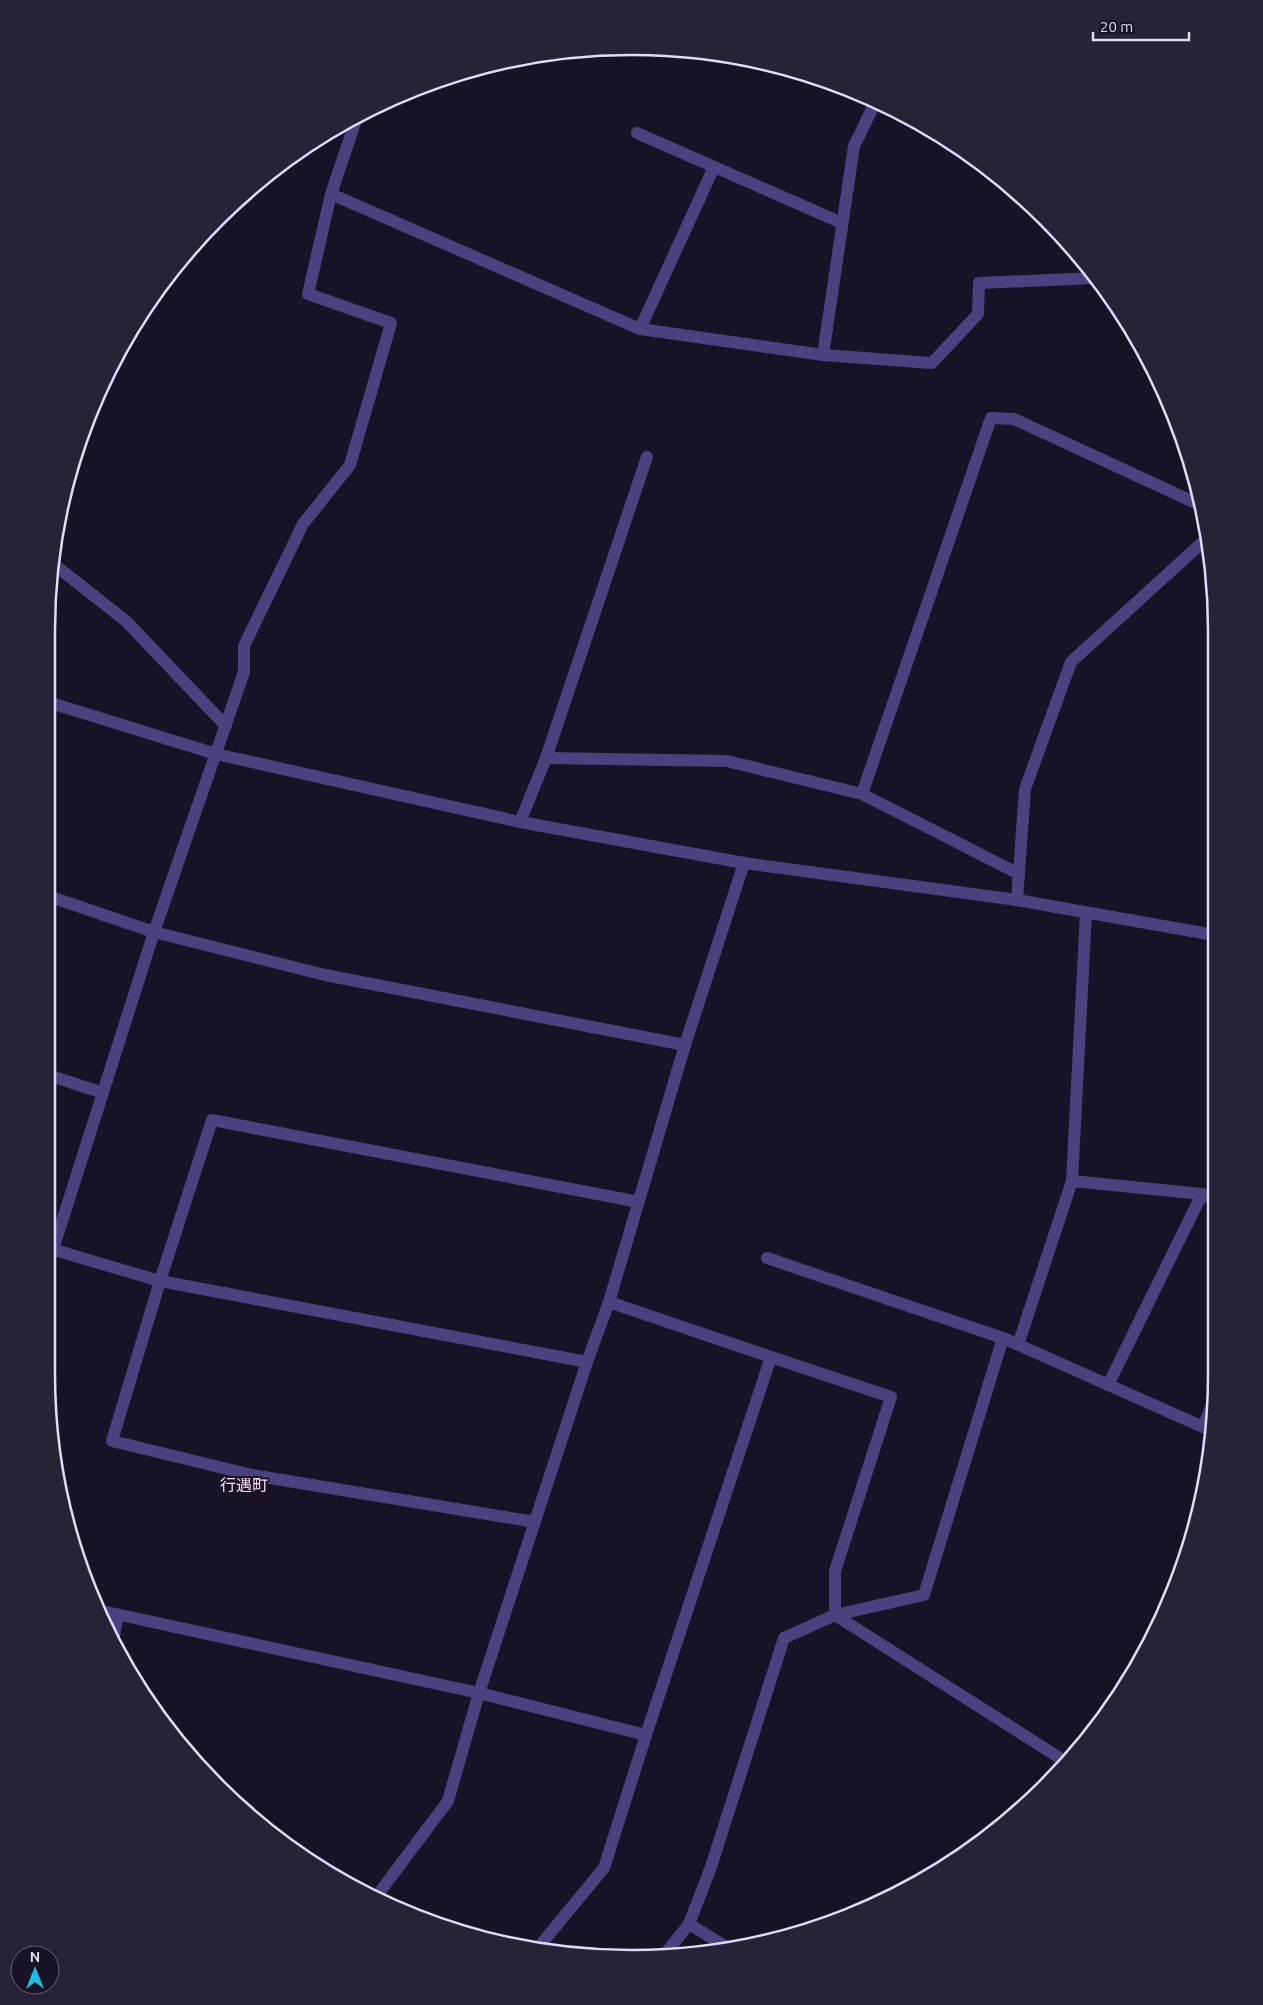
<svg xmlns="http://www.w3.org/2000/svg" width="1263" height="2005" viewBox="0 0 1263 2005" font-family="Ubuntu,'Noto Sans JP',sans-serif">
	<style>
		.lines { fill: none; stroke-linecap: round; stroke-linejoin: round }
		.street { stroke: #4a427e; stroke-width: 12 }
		.labels { text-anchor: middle; stroke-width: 4; stroke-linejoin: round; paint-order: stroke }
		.neighbourhood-label { font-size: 16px; fill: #fbdbed; stroke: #171225 }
		.rim { fill: none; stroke: #e1dafb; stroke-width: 2.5 }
	</style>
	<rect width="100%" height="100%" fill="#171225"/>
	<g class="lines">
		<g class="street">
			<path d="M357,117L331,194L640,329L823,355L854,146L876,101"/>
			<path d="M637,133L842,223"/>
			<path d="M640,329L714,167"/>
			<path d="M823,355L932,363L978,314L979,283L1095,278"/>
			<path d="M51,562L126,621L226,726"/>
			<path d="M51,703L216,754L520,822L744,863L1017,900L1214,935"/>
			<path d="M546,758L647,457"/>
			<path d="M862,794L991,418L1014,419L1198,504"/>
			<path d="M520,822L546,758L727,761L862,794L1019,874"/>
			<path d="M51,897L154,932L325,975L685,1045"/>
			<path d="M1017,900L1025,789L1071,662L1205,540"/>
			<path d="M51,1076L103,1093"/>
			<path d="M1072,1181L1202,1194L1213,1200"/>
			<path d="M51,1249L160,1281L587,1362"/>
			<path d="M51,1256L154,932L244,672V646L303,524L350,465L391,323L308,294L331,194"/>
			<path d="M767,1258L1003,1338L1212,1431"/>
			<path d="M1018,1345L1072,1181L1086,913"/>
			<path d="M771,1357L891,1397L835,1571V1615L1066,1762"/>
			<path d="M1108,1385L1202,1194"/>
			<path d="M1203,1427L1212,1405"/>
			<path d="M535,1522L252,1475L112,1441L160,1281L212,1120L639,1202"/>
			<path d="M102,1611L479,1693L646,1735"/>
			<path d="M114,1636L118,1615"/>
			<path d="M275,1837L278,1839"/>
			<path d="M376,1897L448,1801L479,1693L587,1362L609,1302L685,1045L744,863"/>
			<path d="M689,1924L725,1946"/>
			<path d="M537,1949L604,1868L646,1735L771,1357L609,1302"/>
			<path d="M665,1954L689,1924L711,1867L784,1638L835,1615L924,1595L1003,1338"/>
		</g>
	</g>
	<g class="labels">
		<g class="neighbourhood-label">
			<text x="244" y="1491">行遇町</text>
		</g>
	</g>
	<path d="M0 0H1263V2005H0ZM631 55H632A576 576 0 0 1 1208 631V1374A576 576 0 0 1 632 1950H631A576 576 0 0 1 55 1374V631A576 576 0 0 1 631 55Z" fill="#272236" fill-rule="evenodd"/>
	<path class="rim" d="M631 55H632A576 576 0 0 1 1208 631V1374A576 576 0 0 1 632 1950H631A576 576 0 0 1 55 1374V631A576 576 0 0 1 631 55Z"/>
	<g transform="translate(35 1970)"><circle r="24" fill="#171225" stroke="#68627b"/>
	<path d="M0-4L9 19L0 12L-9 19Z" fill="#1bbee5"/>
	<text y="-8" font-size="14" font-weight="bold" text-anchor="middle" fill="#e1dafb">N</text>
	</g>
	<path d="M1093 32v8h96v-8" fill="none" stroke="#e1dafb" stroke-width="2.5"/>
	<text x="1100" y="32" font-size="15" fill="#e1dafb" stroke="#171225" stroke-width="4" paint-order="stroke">20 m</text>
</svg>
